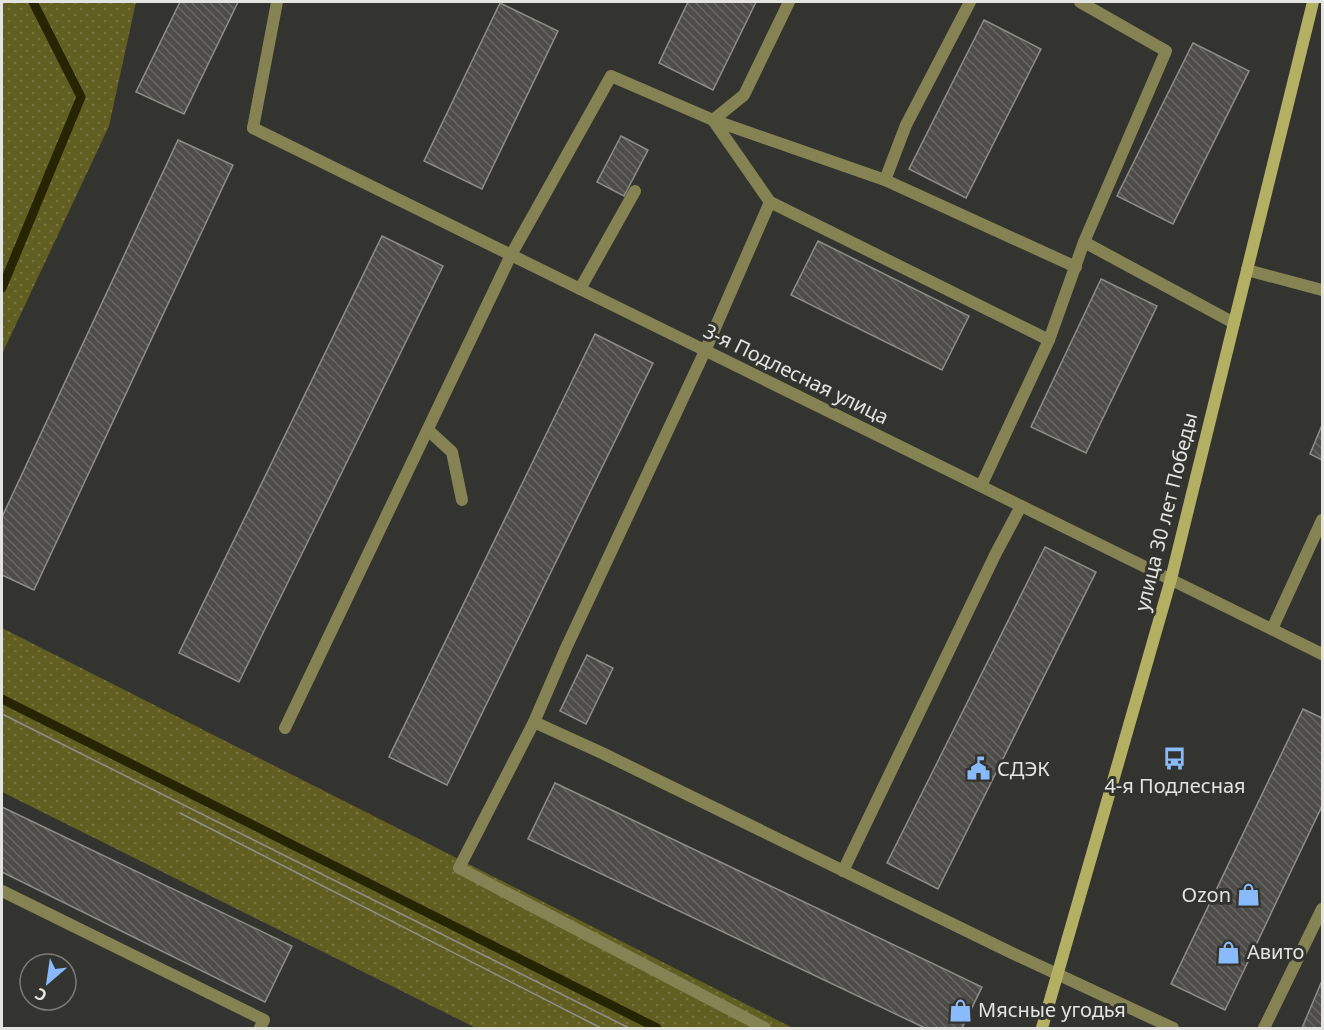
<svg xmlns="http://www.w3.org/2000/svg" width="1324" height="1030" viewBox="0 0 1324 1030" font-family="'Noto Sans',sans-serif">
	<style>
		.grass { fill: url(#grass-dots) }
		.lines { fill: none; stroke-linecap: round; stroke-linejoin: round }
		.stream { stroke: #262402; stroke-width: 9 }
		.building { fill: url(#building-back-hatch); stroke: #8e8e89; stroke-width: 1.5 }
		.service { stroke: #858354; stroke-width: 12 }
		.minor { stroke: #858354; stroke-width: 12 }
		.secondary { stroke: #b3b063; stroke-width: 12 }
		.tram { stroke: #90908c; stroke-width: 1.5 }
		.labels { text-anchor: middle; stroke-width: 6; stroke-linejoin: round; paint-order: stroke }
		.street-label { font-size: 20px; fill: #e4e4e1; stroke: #33332f }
		.poi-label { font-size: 20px; fill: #e4e4e1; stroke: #33332f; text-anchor: start }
	</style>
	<defs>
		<pattern id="grass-dots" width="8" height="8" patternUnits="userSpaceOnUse" patternTransform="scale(1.5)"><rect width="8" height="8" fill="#615e21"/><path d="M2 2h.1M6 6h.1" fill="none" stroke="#787541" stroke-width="1.8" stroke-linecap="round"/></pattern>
		<pattern id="building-back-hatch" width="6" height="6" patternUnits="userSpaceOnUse" patternTransform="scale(1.5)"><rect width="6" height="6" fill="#4d4c48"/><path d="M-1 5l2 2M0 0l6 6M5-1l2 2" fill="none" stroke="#666662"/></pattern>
	</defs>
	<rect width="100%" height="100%" fill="#33332f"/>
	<g class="grass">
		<path d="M2,2H136L109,126L2,354Z"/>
		<path d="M2,628L793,1028H476L2,792Z"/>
	</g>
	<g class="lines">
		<g class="stream">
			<path d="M2,288L81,97L33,2"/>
			<path d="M2,699L657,1028"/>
		</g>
	</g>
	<g class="building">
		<path d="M180,2H238L184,114L136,92Z"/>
		<path d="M688,2H756L713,90L659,63Z"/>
		<path d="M500,3L558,31L482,189L424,161Z"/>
		<path d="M984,20L1041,49L966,198L909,169Z"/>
		<path d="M1193,43L1249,71L1173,224L1117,196Z"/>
		<path d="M621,136L648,150L624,196L597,182Z"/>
		<path d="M178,140L233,165L34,590L2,575V517Z"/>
		<path d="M382,236L443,266L239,682L179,653Z"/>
		<path d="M818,241L969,316L942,370L791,295Z"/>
		<path d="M1101,279L1157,306L1086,453L1031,427Z"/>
		<path d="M595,334L653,363L447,785L389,757Z"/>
		<path d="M1322,425V460L1310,454Z"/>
		<path d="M1045,547L1096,572L938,889L887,863Z"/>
		<path d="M587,655L613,668L586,724L560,711Z"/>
		<path d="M1303,709L1322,718V806L1225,1010L1171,984Z"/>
		<path d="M555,783L982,987L962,1028H925L528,839Z"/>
		<path d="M2,807L292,946L265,1002L2,872Z"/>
		<path d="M1321,983L1322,984V1028H1302Z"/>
	</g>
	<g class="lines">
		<g class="service">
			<path d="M713,120L770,202L1049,340"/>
			<path d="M713,120L744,95L789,2"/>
			<path d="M253,128L277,2"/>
			<path d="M885,180L906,125L970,2"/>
			<path d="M1084,242L1234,323"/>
			<path d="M1247,270L1322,290"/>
			<path d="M580,289L635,191"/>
			<path d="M428,430L452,452L462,500"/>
			<path d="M981,486L1049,340L1084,242L1166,51L1080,2"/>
			<path d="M1272,629L1322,520"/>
			<path d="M534,722L602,753L1014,954L1173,1028"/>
			<path d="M285,728L511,255L611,76L713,120L885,180L1076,267"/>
			<path d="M843,871L996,553L1021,506"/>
			<path d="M2,891L264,1020L260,1028"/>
			<path d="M765,1028L459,868L534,722L566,648L705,351L770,202"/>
			<path d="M1264,1028L1322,909"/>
		</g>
		<path class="minor" d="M253,128L1322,654"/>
		<path class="secondary" d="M1042,1028L1171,579L1313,2"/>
		<g class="tram">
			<path d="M2,714L629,1028"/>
			<path d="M180,813L601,1028"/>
		</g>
	</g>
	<defs>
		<symbol id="bus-bare" viewBox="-9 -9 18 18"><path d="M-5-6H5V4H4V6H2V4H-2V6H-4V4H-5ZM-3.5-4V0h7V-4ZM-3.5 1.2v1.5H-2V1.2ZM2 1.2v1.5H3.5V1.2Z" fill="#89bafc" stroke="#33332f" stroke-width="2.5" paint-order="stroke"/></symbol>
		<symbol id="civic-bare" viewBox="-9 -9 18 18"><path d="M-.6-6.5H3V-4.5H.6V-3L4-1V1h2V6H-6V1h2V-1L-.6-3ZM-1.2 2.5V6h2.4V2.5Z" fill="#89bafc" stroke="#33332f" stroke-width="2.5" paint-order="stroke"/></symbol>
		<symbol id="shop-bare" viewBox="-9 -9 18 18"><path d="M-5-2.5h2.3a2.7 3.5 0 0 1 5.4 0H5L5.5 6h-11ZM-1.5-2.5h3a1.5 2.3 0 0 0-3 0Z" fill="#89bafc" stroke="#33332f" stroke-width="2.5" paint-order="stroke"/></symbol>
	</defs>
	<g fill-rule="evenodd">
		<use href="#bus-bare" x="1158" y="742" width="33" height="33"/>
		<use href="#civic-bare" x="962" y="752" width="33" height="33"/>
		<use href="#shop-bare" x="1232" y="878" width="33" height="33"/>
		<use href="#shop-bare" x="1212" y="936" width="33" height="33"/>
		<use href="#shop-bare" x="944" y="994" width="33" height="33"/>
	</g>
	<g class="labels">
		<g class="street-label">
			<text transform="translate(796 374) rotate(26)" y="7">3-я Подлесная улица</text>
			<text transform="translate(1166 512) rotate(-76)" y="7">улица 30 лет Победы</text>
		</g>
		<g class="poi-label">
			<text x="997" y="776">СДЭК</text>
			<text x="1175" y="793" text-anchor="middle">4-я Подлесная</text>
			<text x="1231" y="902" text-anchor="end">Ozon</text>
			<text x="1247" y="959">Авито</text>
			<text x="978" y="1017">Мясные угодья</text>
		</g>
	</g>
	<rect width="1324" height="1030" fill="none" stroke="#e4e4e1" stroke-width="6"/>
	<g transform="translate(48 982) rotate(209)"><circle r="28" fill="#33332f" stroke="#7a7a76" stroke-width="1.5"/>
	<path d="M0-4.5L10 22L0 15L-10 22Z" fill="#89bafc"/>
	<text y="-9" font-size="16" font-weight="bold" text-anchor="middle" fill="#e4e4e1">С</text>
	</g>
</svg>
